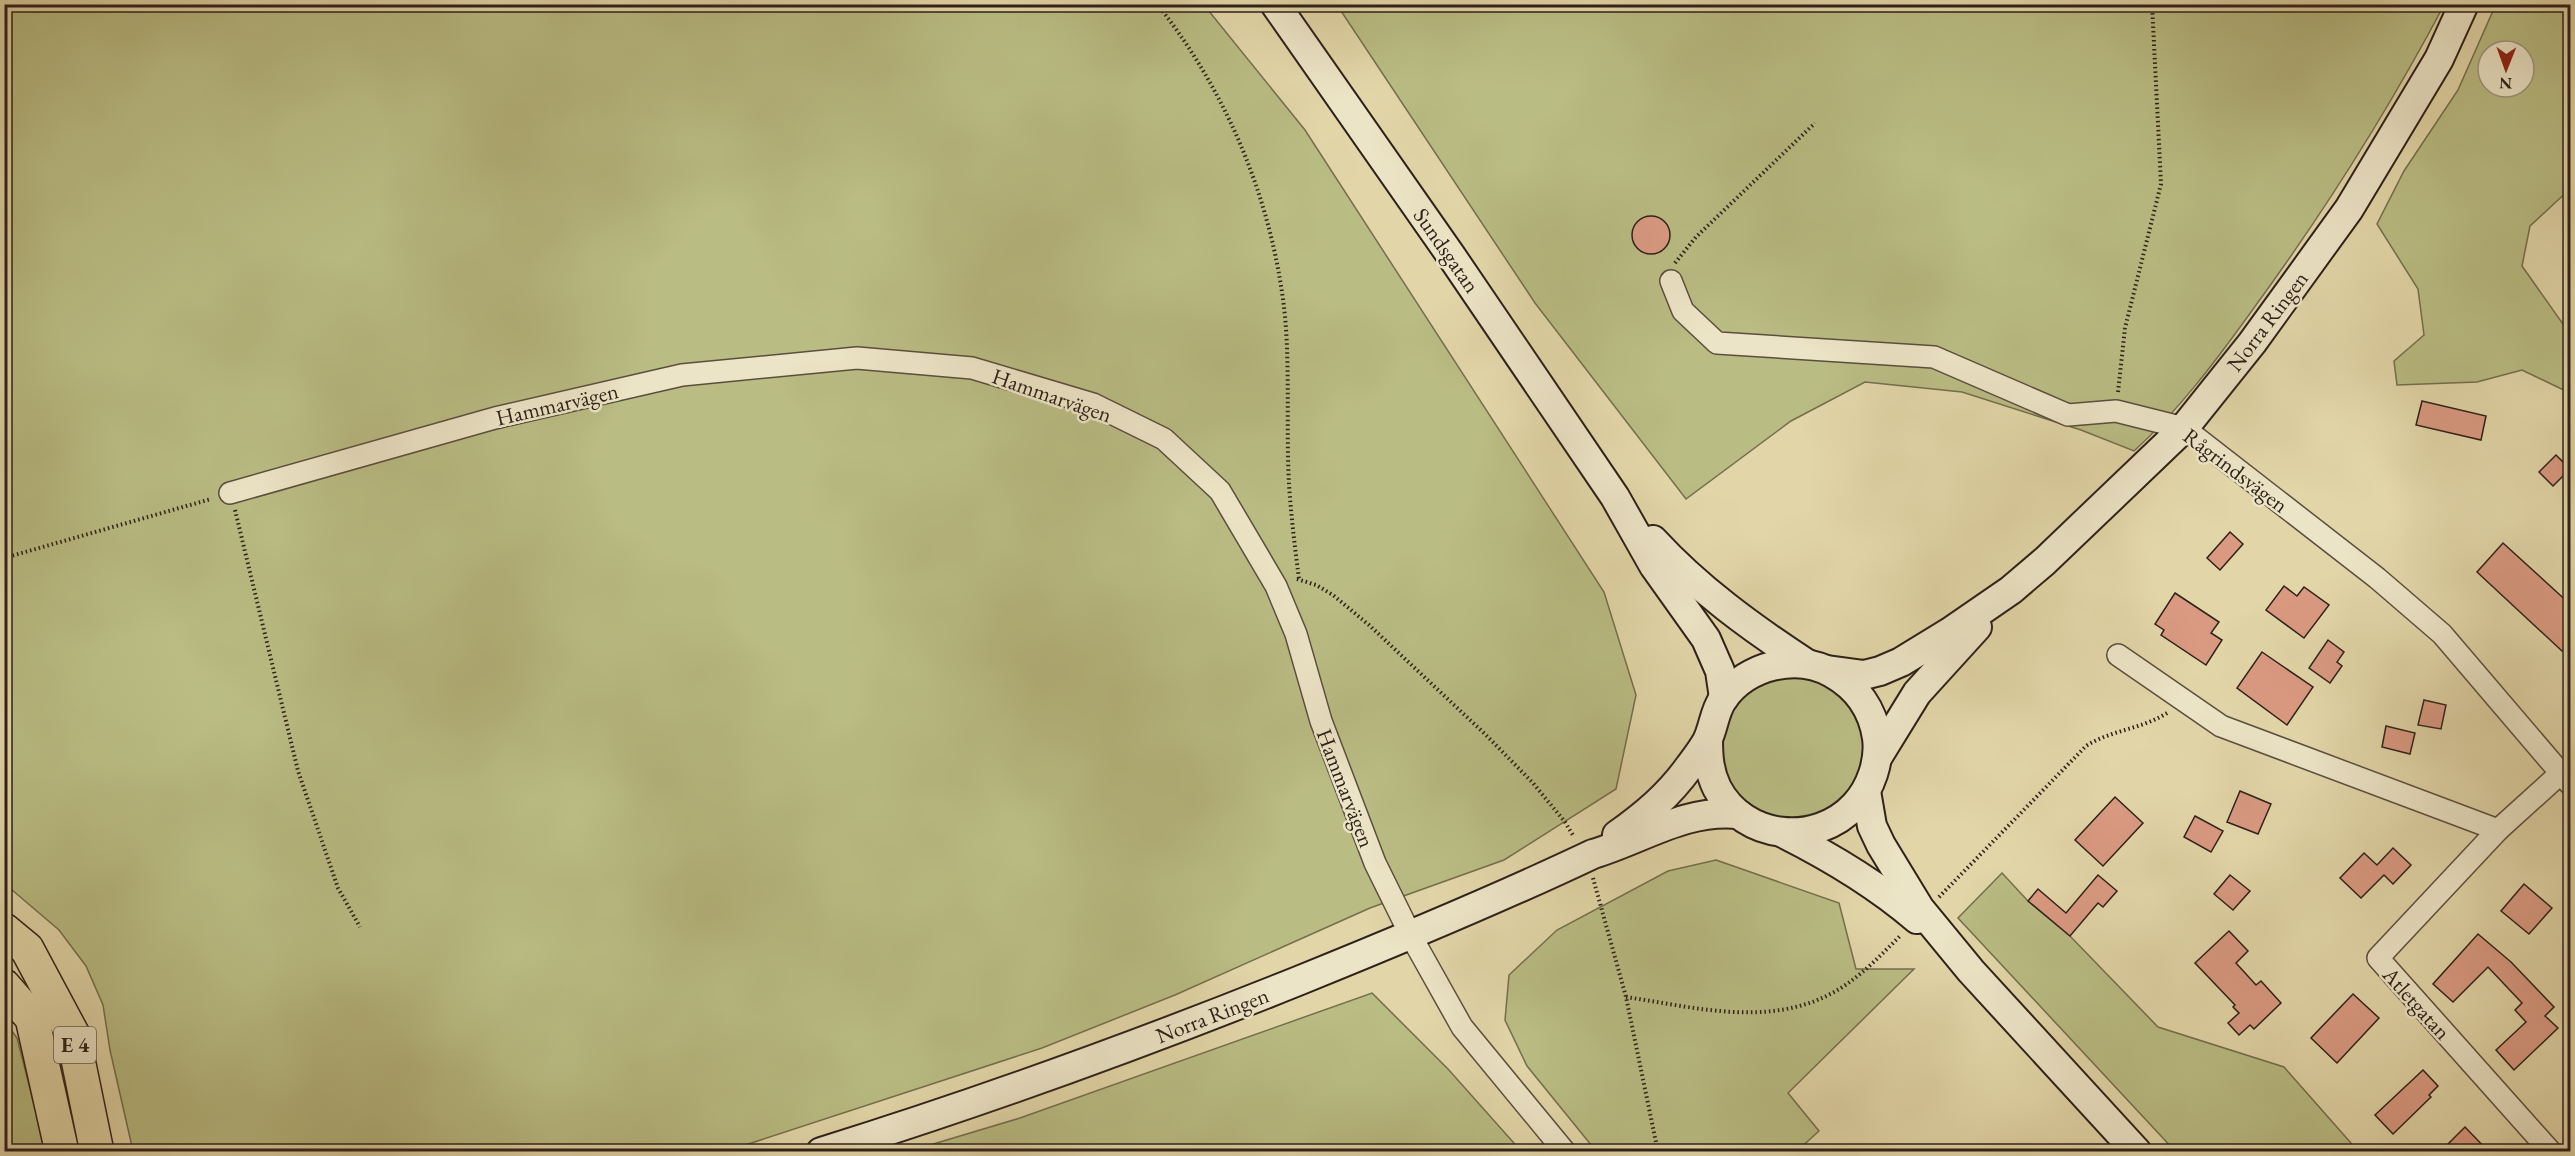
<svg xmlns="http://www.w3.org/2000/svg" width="2575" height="1156" viewBox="0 0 2575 1156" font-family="'EB Garamond',serif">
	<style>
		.green { fill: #b9bc83; stroke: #746e4e; stroke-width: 1.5; fill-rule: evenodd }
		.building { fill: #da9a82; stroke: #2e211a; stroke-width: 1.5 }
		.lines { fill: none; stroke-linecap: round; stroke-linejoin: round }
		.street-casing { stroke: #5b4e3e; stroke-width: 24 }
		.secondary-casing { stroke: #2e211a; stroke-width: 32 }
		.highway-casing { stroke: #2e211a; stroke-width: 36 }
		.path { stroke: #2e211a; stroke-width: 4; stroke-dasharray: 1.5 3; stroke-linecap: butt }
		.street { stroke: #ece4c6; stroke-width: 21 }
		.secondary { stroke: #ece4c6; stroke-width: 28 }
		.highway { stroke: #e2d6a8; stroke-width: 33 }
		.labels { text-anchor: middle; stroke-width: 5; stroke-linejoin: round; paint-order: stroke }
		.shield { fill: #ece4c6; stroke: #675c4e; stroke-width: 1.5 }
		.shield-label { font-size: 21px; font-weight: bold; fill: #2e211a }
		.street-label { font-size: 22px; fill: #2e211a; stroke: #ece4c6 }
	</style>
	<rect width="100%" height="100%" fill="#e2d6a8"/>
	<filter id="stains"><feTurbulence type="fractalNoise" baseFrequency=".00333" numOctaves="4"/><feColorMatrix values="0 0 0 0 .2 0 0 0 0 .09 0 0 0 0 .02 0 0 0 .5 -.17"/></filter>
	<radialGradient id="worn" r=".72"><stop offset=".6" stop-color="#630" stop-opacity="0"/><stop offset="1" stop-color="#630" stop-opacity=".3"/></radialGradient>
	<g class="green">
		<path d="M2496,4L2570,5V189L2530,226L2522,266L2570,334V393L2522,370L2477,382L2397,385L2394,361L2424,335L2418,289L2377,224L2404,171L2458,90ZM2488,51H2524V87H2488Z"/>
		<path d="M4,5H1204L1305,130L1604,592L1636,695L1616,789L1504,860L1370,908L1175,995L1042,1048L727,1151H133L110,1050L103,1005L86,966L59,930L5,884Z"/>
		<path d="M1337,5H2444C2388,111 2322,215 2251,312C2215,362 2179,410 2134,451L2081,430L1962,392L1865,382L1791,421L1686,499L1535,303Z"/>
		<circle cx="1791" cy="748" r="72"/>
		<path d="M1716,860L1839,903L1856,969H1914L1788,1093L1819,1131L1797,1151H1596L1527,1066L1505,1020L1509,975L1557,930L1668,871Z"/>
		<path d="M2002,873L2027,900L2070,936L2158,1027L2284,1067L2358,1151H2175L1958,918Z"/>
		<path d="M1372,993L1448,1069L1521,1151H910L1020,1118Z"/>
		<path d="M4,1020L17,1038L46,1151H5Z"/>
	</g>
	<g class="building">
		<circle cx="1651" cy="235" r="19"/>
		<path d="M2422,401L2486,416L2481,440L2416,425Z"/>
		<path d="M2556,455L2570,469L2553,486L2539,472Z"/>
		<path d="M2230,532L2243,544L2220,570L2207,558Z"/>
		<path d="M2503,543L2571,605V642L2562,651L2477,572Z"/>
		<path d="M2284,586L2297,596L2304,587L2329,605L2304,638L2266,610Z"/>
		<path d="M2175,593L2219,622L2211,633L2222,640L2206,665L2161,635L2164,630L2155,624Z"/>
		<path d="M2328,640L2344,652L2337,662L2342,666L2330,683L2309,668Z"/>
		<path d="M2262,652L2313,687L2287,725L2237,688Z"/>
		<path d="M2424,700L2446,705L2441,729L2418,725Z"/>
		<path d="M2386,726L2415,733L2410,754L2382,747Z"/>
		<path d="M2240,791L2271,804L2258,834L2227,822Z"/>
		<path d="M2115,797L2143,823L2103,866L2075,840Z"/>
		<path d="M2195,816L2223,831L2211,852L2184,837Z"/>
		<path d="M2393,848L2411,865L2393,884L2384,875L2361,898L2340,878L2364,853L2377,865Z"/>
		<path d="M2098,875L2117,891L2103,907L2098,903L2070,936L2028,901L2038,889L2066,913Z"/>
		<path d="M2230,875L2250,891L2233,910L2214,894Z"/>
		<path d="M2524,884L2552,908L2529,934L2501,911Z"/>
		<path d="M2229,931L2248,951L2236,963L2256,985L2261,981L2281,1003L2254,1029L2250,1025L2239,1035L2228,1023L2239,1013L2233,1007L2235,1005L2195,963Z"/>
		<path d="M2478,934L2511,962L2554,1007L2545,1016L2558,1028L2514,1070L2496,1050L2526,1022L2515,1010L2522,1003L2488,967L2453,1002L2433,984Z"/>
		<path d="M2353,994L2379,1018L2337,1063L2311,1038Z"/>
		<path d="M2423,1070L2438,1086L2429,1095L2431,1097L2393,1134L2375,1115Z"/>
		<path d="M2465,1127L2489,1152H2440Z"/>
	</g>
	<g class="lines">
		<defs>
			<g id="street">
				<path d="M1671,281L1683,311L1717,343L1934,357L2068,415L2116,411L2184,428L2377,578L2442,634L2570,784"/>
				<path d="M230,493L495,418L682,375L857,358L972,368L1093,404L1164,439L1220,491L1276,586L1296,634L1321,721L1375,863L1411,936L1462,1027L1565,1152"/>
				<path d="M2118,655L2221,726L2498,830"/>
				<path d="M2551,1152L2378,958L2498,830L2561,773"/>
			</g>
			<g id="secondary">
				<path d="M1275,4L1452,257L1615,497L1654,566L1706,639L1720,671L1724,698"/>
				<path d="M1653,540C1698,589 1752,628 1807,664"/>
				<path d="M1827,670L1864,675L1880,671L1901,662L1950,632L2011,590L2045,561L2184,428L2252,343L2349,209L2439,59L2464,4"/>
				<path d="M1877,758L1917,693L1977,627"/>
				<path d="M1866,791L1872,826L1881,845L1920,909L1971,971L2137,1152"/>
				<path d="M1783,833C1831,857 1876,884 1917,919"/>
				<path d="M1617,835C1645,815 1669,795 1689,767C1695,759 1702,750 1707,741C1714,727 1714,712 1723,699C1747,665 1797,653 1832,673C1857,687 1873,710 1877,738C1880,761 1871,788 1855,805C1816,847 1744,840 1717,788C1709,772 1708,756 1708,739"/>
				<path d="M821,1152C982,1102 1141,1044 1298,981C1397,941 1496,900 1593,854C1643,839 1684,809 1738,814"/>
			</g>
			<g id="highway">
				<path d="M4,930L27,949L73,1035L97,1152"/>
				<path d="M4,986L32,1018L62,1152"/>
			</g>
		</defs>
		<use href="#street" class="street-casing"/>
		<use href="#secondary" class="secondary-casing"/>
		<use href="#highway" class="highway-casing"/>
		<g class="path">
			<path d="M1157,4C1228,93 1273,203 1285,316C1290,372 1286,428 1289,484C1291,516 1295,548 1299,579"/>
			<path d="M1675,263L1696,237L1815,123"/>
			<path d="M2118,392L2125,328L2161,184L2152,4"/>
			<path d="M235,510L298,771L338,888L360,927"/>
			<path d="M4,558L211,499"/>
			<path d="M1297,579L1316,585L1333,595L1369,625L1485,734L1533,783L1565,822L1574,837"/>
			<path d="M1593,878L1626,997L1658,1152"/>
			<path d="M1939,897L2086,746C2111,730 2142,729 2167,713"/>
			<path d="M1626,997C1699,1008 1777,1030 1844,986C1865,972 1883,953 1901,935"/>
		</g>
		<use href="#street" class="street"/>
		<use href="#secondary" class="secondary"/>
		<use href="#highway" class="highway"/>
	</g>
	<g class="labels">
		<rect class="shield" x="54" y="1027" width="42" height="36" rx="4.5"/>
		<g class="shield-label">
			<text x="75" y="1052">E 4</text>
		</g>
		<g class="street-label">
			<text transform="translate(1447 250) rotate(55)" y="8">Sundsgatan</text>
			<text transform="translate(2267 321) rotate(-53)" y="8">Norra Ringen</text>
			<text transform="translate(1052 395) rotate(19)" y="8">Hammarvägen</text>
			<text transform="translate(557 404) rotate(-13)" y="8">Hammarvägen</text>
			<text transform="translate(2236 470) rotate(37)" y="8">Rågrindsvägen</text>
			<text transform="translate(1346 788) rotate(69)" y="8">Hammarvägen</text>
			<text transform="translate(2417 1003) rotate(48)" y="8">Atletgatan</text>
			<text transform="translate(1212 1015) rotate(-21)" y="8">Norra Ringen</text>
		</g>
	</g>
	<rect width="2575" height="1156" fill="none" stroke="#e2d6a8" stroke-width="24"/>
	<rect x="6" y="6" width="2563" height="1144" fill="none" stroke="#2e211a" stroke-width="3"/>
	<rect x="12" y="12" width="2551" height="1132" fill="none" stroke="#2e211a" stroke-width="1.5"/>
	<g transform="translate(2506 69) rotate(181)"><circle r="28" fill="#ece4c6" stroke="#a09681" stroke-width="1.5"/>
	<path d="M0-4.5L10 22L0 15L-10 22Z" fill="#8f2418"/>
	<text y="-9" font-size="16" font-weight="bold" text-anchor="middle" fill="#2e211a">N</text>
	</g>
	<rect width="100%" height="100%" filter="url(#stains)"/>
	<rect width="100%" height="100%" fill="url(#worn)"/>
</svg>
